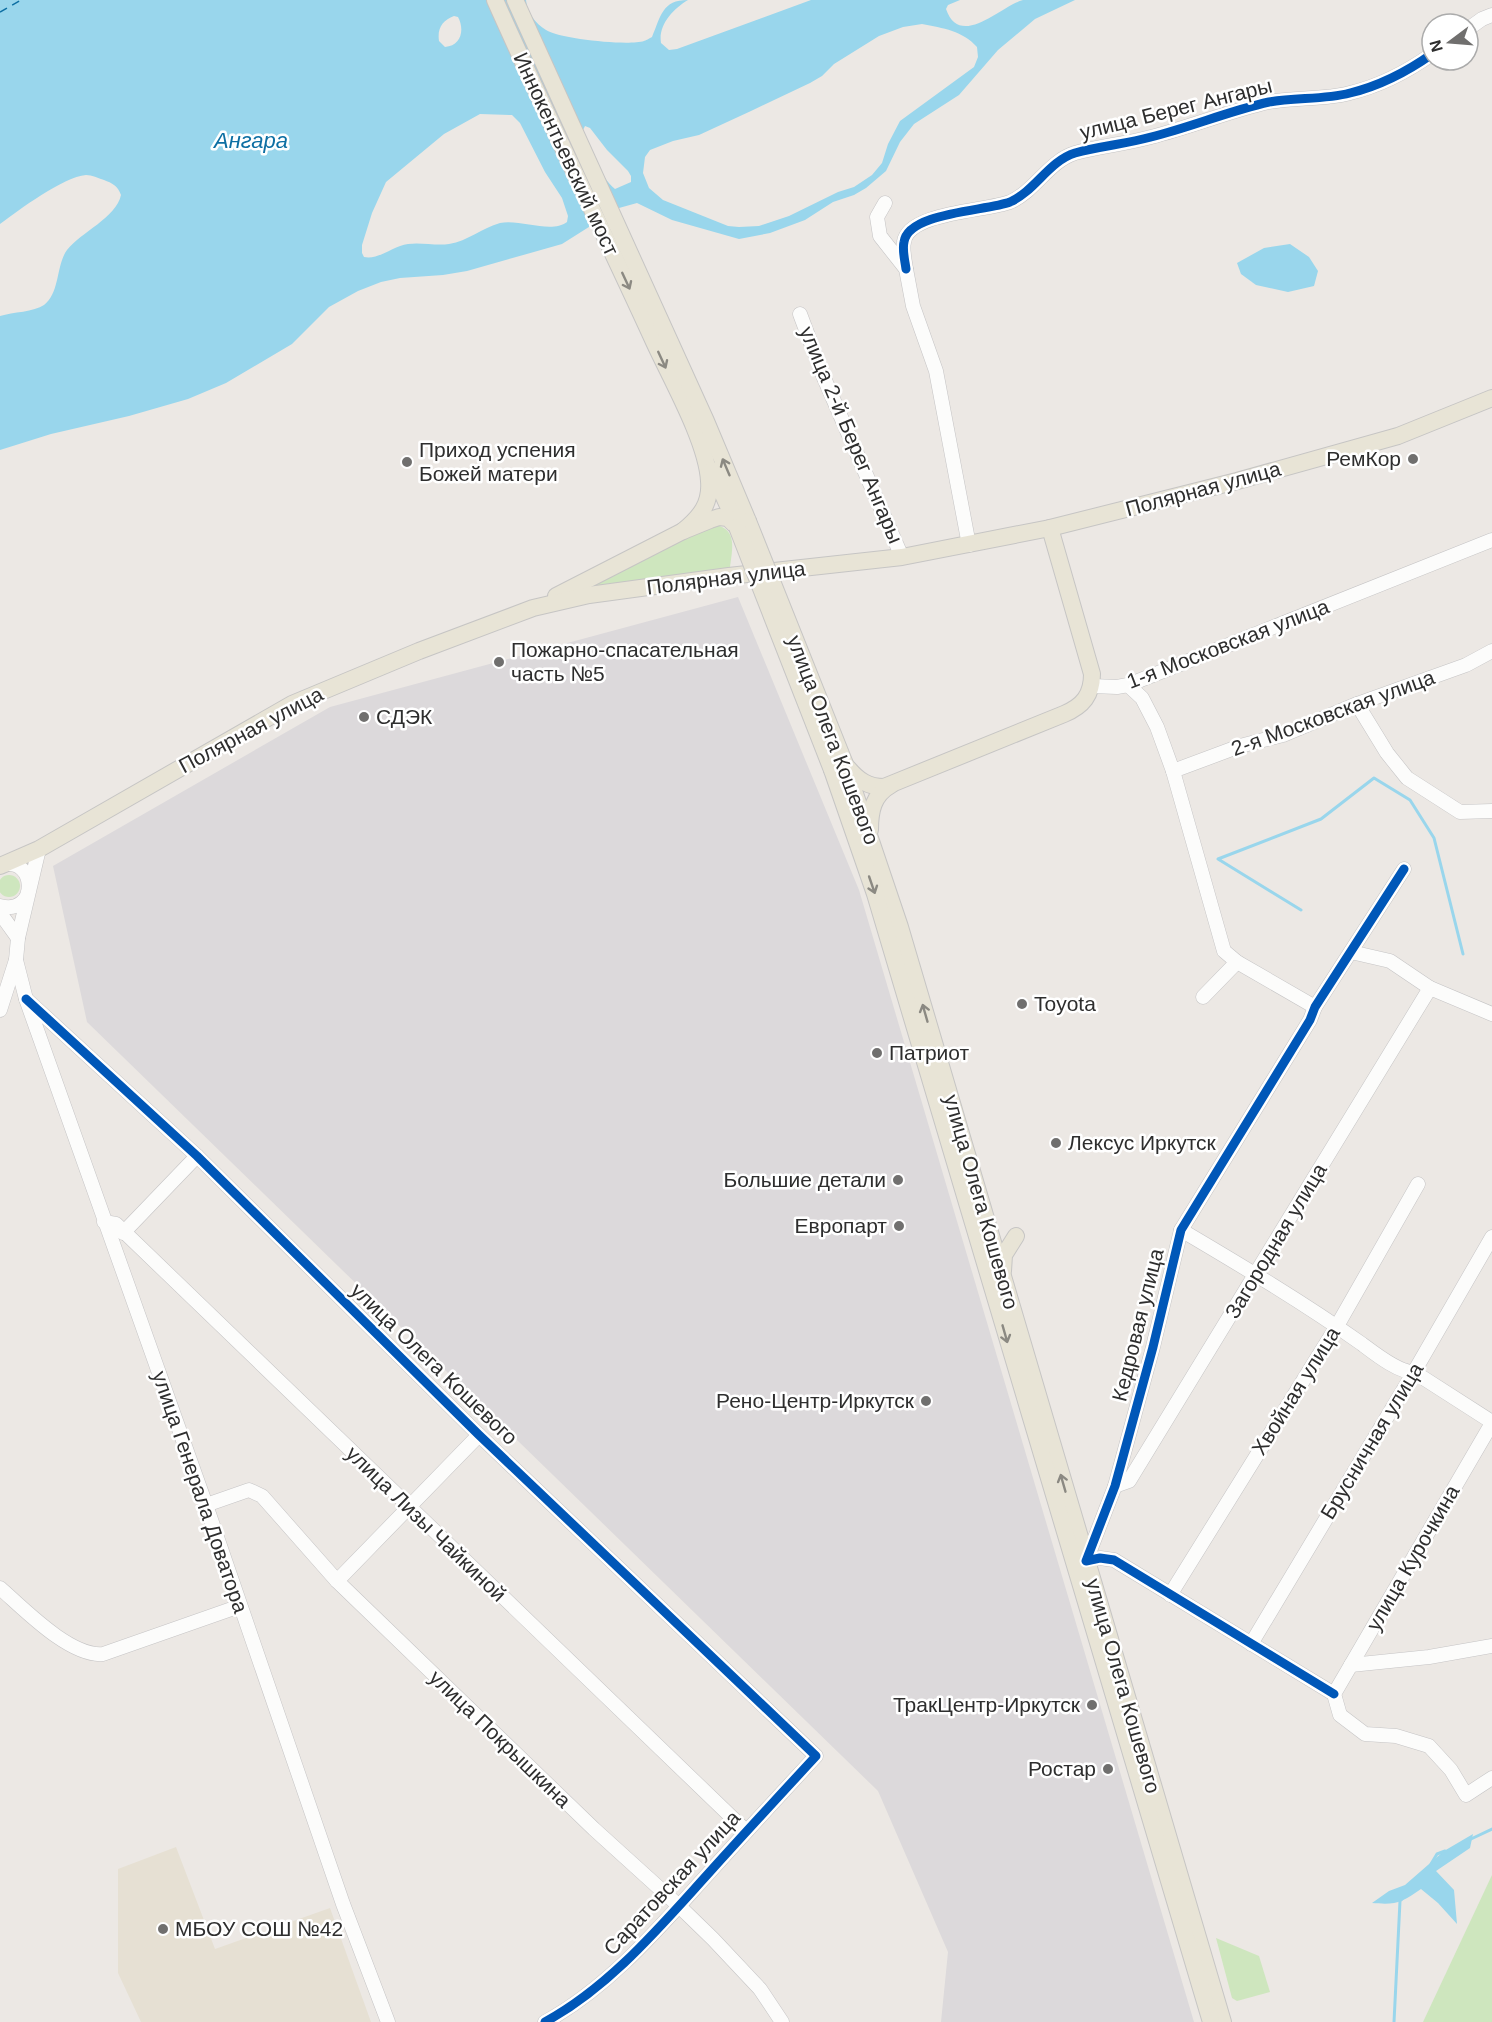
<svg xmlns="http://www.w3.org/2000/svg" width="1492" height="2022" viewBox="0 0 1492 2022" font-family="Helvetica,sans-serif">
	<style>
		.industrial { fill: #dcd9db }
		.education { fill: #e6e0d3 }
		.green { fill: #cee6be }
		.water { fill: #99d6ec; fill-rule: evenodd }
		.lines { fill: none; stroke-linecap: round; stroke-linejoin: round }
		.stream { stroke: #99d6ec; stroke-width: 3 }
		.ferry { stroke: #0d6fa3; stroke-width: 1.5; stroke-dasharray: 8 6; stroke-linecap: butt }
		.minor-casing { stroke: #c5c4c5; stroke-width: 15 }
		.major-casing { stroke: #c6c5c4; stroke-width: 18 }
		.minor { stroke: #fcfcfb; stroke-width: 14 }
		.major { stroke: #e8e4d6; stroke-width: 16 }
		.major-bridge-casing { stroke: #c6c5c4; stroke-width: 18; stroke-linecap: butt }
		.major-bridge { stroke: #e8e4d6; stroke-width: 16 }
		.cycleway-casing { stroke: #fff; stroke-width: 13 }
		.cycleway { stroke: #0057b8; stroke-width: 9 }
		.oneway { stroke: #8b8982 }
		.poi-dot { fill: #706f6e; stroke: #fff; stroke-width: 2 }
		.labels { text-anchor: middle; stroke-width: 5; stroke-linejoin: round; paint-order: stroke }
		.street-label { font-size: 21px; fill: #2e2e2e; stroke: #fff }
		.poi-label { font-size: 21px; fill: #2e2e2e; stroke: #fff; text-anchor: start }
		.water-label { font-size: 22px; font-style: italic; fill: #0d6fa3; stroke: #fff }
	</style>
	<rect width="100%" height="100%" fill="#ece8e4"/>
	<path class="industrial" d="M738,597L859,890L1194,2022H941L948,1952L878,1791L87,1022L53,866L330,707Z"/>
	<path class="education" d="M176,1847L215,1949L330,1908L371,2022H141L118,1973V1869Z"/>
	<g class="green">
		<path d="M716,525C738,530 732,550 730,568L594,590L591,586L703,527Z"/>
		<circle cx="9" cy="886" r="11"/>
		<path d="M1492,1875V2022H1423Z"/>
		<path d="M1216,1938L1259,1956L1270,1992L1237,2001L1232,1998Z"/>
	</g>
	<g class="water">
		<path d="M0,0H526C527,13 535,23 546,30C560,39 628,46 644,41C645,41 650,38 652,37C661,16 662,0 688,0C673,9 658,25 661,43L669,50L677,49L811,0H960L948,5L946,9C960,50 1002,5 1023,0C1035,0 1062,0 1075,0L1035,19L998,50L959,95L914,124L900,142L886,171L866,188L854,195L833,202L805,220L770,233L739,239L672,220L637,203L619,208L562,244L467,271L443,275L400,278L381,282L358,291L329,307L292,344L226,383L188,399L129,416L51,434L0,450V316C13,312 34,312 44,305C60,293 56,265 67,250C81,232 116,218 121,195C118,186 112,183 104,180C98,178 92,175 86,175C63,177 19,210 0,224ZM454,16L458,17C465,30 461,46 445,47L439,41C437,28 443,20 454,16ZM922,24C943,28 963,31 977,47L978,57L974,67L900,121L888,144L882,163L872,175L854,187L838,192L789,216L759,226L739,227L728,226L663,200L649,188L643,173L645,157L650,150L673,141L699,135L751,111L810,83L822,76L834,64L879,36L903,27ZM480,114L512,115L520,123L545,172L562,198L568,216L567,222C551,234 521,219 500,223C482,228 468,241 449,244C436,246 421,242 408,244C393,246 379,260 364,257L362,253V245L372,213L386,182L444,134ZM585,126L590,128L607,150L628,171L631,176V182L615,189C600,177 590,148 583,130Z"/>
		<path d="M1290,244L1309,257L1318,271L1314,286L1288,292L1256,285L1241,274L1237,263L1264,248Z"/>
		<path d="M1473,1834L1470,1848L1436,1871L1454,1890L1457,1924L1438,1903L1421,1889C1401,1903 1396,1905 1372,1903L1389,1891L1405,1885L1444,1851Z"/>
	</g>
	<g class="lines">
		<g class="stream">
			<path d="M1301,910L1218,859L1321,819L1374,778L1410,800L1434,838L1463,954"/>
			<path d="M1471,1839L1492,1829"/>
			<path d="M1431,1864L1437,1854L1445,1851"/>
			<path d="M1394,2022L1400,1901L1402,1899"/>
		</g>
		<path class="ferry" d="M0,12L21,0"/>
		<defs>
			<g id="minor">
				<path d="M1468,29L1482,19L1492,15"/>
				<path d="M885,203L877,217L880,236L906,269L913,306L936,371L969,545"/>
				<path d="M906,269C905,261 902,250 904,242C908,212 987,211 1010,202C1035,191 1049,161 1075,153C1100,146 1126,144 1151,137C1191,127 1229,111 1269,102C1295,97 1324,100 1350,93C1379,86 1408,71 1432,54"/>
				<path d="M800,314L824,378L902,557"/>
				<path d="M1128,685L1142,698L1157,727L1173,771L1224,951L1237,962L1315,1007"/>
				<path d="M1092,686L1117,687L1128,685L1492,540"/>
				<path d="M1357,704L1387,753L1407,778L1460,812L1492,811"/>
				<path d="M1173,771L1240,746L1283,735L1357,704L1466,665L1492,651"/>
				<path d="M0,906C39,916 37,856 2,865"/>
				<path d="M0,913L18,938"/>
				<path d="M1351,952L1390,961L1430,988L1492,1014"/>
				<path d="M16,960L26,999L206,1505L343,1904L388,2022"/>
				<path d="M1203,997L1237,962"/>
				<path d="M26,999L197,1156L479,1435L816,1756C779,1796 743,1835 707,1875C658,1929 609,1987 545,2022"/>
				<path d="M0,1010L16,960L18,938L39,849"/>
				<path d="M104,1222L116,1224L746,1831"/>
				<path d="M1181,1230C1242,1266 1304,1303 1362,1344C1374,1353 1399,1373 1414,1372L1492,1422"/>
				<path d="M123,1233L197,1156"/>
				<path d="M1115,1486L1129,1481C1230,1317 1329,1152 1430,988"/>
				<path d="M206,1505L249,1490L262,1496L337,1581L594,1829L679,1906L713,1939L760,1989L782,2022"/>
				<path d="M337,1581L479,1435"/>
				<path d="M0,1588C24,1609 70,1657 103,1654L240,1606"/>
				<path d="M1170,1595L1337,1326L1418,1184"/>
				<path d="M1251,1644L1414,1372L1492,1237"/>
				<path d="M1351,1665L1429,1657L1492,1646"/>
				<path d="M1334,1694L1114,1560L1100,1558L1086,1561L1115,1486L1153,1347L1181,1230L1310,1020L1315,1007L1404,869"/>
				<path d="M1334,1694L1492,1423"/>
				<path d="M1334,1694L1340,1715L1365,1734L1396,1736L1429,1746L1451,1770L1466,1795L1492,1778"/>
			</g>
			<g id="major">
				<path d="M495,0C546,115 602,228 654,342C671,379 707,442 709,481C711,504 700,517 683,531"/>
				<path d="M515,0L706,421L748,521"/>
				<path d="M712,470L737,526"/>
				<path d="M556,596L683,531L710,520L719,517L728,518L737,527"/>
				<path d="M845,764L900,927L1223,2022"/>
				<path d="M848,768C858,780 868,787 884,787L1064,714C1083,706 1092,695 1092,674L1050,528"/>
				<path d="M832,770L875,894L1211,2022"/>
				<path d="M870,830C870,811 873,795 891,785"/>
				<path d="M0,866L39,849L292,704L419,651L533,608L589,595L729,576L902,557L1050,528L1237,481L1398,436L1492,398"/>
				<path d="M1003,1271L1004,1255L1016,1236"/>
			</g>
		</defs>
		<use href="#minor" class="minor-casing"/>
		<use href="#major" class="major-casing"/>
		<use href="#minor" class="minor"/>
		<use href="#major" class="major"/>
		<defs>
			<g id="major-bridge">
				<path d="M748,521L845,764"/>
				<path d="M737,527L832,770"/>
			</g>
		</defs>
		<use href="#major-bridge" class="major-bridge-casing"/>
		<use href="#major-bridge" class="major-bridge"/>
		<defs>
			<g id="cycleway">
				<path d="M906,269C905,261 902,250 904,242C908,212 987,211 1010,202C1035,191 1049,161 1075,153C1100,146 1126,144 1151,137C1191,127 1229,111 1269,102C1295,97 1324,100 1350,93C1379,86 1408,71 1432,54"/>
				<path d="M26,999L197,1156L479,1435L816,1756C779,1796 743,1835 707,1875C658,1929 609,1987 545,2022"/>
				<path d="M1334,1694L1114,1560L1100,1558L1086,1561L1115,1486L1153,1347L1181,1230L1310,1020L1315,1007L1404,869"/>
			</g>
		</defs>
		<use href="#cycleway" class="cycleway-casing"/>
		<use href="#cycleway" class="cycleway"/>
	</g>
	<defs><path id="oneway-shaft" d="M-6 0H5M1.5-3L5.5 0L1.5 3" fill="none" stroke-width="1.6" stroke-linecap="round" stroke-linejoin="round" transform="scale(1.5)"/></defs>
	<g class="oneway">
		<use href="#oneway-shaft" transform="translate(626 281) rotate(65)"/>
		<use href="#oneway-shaft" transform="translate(662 360) rotate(65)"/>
		<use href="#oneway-shaft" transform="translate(726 467) rotate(-113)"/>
		<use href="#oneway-shaft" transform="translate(872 885) rotate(71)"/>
		<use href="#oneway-shaft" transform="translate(925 1013) rotate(-106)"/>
		<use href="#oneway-shaft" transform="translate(1005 1334) rotate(74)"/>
		<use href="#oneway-shaft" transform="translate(1063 1483) rotate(-106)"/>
	</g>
	<g class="poi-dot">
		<circle cx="1413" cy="459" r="6"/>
		<circle cx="407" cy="462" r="6"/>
		<circle cx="499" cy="662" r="6"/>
		<circle cx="364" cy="717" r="6"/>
		<circle cx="1022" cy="1004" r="6"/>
		<circle cx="877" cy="1053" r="6"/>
		<circle cx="1056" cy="1143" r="6"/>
		<circle cx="898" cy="1180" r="6"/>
		<circle cx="899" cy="1226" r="6"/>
		<circle cx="926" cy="1401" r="6"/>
		<circle cx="1092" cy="1705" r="6"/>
		<circle cx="1108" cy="1769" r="6"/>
		<circle cx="163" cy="1929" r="6"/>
	</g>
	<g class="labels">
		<g class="street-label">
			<text transform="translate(1176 109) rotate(-14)" y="7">улица Берег Ангары</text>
			<text transform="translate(566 154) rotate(65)" y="7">Иннокентьевский мост</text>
			<text transform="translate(851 435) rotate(67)" y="7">улица 2-й Берег Ангары</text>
			<text transform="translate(1203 489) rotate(-15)" y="7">Полярная улица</text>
			<text transform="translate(726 578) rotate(-7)" y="7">Полярная улица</text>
			<text transform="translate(1228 644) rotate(-21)" y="7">1-я Московская улица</text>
			<text transform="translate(1333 713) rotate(-20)" y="7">2-я Московская улица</text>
			<text transform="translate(251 730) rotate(-28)" y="7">Полярная улица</text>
			<text transform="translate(833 740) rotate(69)" y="7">улица Олега Кошевого</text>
			<text transform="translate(981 1202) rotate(74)" y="7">улица Олега Кошевого</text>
			<text transform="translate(1276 1241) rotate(-59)" y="7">Загородная улица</text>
			<text transform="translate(1138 1325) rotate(-76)" y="7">Кедровая улица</text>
			<text transform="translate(434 1364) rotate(44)" y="7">улица Олега Кошевого</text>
			<text transform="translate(1296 1391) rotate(-58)" y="7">Хвойная улица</text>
			<text transform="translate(1372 1441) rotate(-59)" y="7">Брусничная улица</text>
			<text transform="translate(200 1492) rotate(71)" y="7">улица Генерала Доватора</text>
			<text transform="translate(426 1524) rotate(44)" y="7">улица Лизы Чайкиной</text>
			<text transform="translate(1413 1558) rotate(-60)" y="7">улица Курочкина</text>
			<text transform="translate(1123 1686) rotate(74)" y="7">улица Олега Кошевого</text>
			<text transform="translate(500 1739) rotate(44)" y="7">улица Покрышкина</text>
			<text transform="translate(672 1883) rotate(-47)" y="7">Саратовская улица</text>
		</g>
		<g class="poi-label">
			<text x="419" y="457">Приход успения<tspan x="419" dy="24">Божей матери</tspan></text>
			<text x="1401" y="466" text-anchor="end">РемКор</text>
			<text x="511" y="657">Пожарно-спасательная<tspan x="511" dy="24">часть №5</tspan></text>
			<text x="376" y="724">СДЭК</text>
			<text x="1034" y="1011">Toyota</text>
			<text x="889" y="1060">Патриот</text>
			<text x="1068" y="1150">Лексус Иркутск</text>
			<text x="886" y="1187" text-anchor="end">Большие детали</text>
			<text x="887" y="1233" text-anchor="end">Европарт</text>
			<text x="914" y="1408" text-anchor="end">Рено-Центр-Иркутск</text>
			<text x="1080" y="1712" text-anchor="end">ТракЦентр-Иркутск</text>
			<text x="1096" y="1776" text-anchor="end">Ростар</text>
			<text x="175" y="1936">МБОУ СОШ №42</text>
		</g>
		<g class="water-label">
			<text x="251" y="148">Ангара</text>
		</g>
	</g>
	<g transform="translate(1450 42) rotate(254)"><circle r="28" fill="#ffffff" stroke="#ababab" stroke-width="1.5"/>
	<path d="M0-4.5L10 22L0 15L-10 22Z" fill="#706f6e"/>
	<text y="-9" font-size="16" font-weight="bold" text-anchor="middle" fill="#2e2e2e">N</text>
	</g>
</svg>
